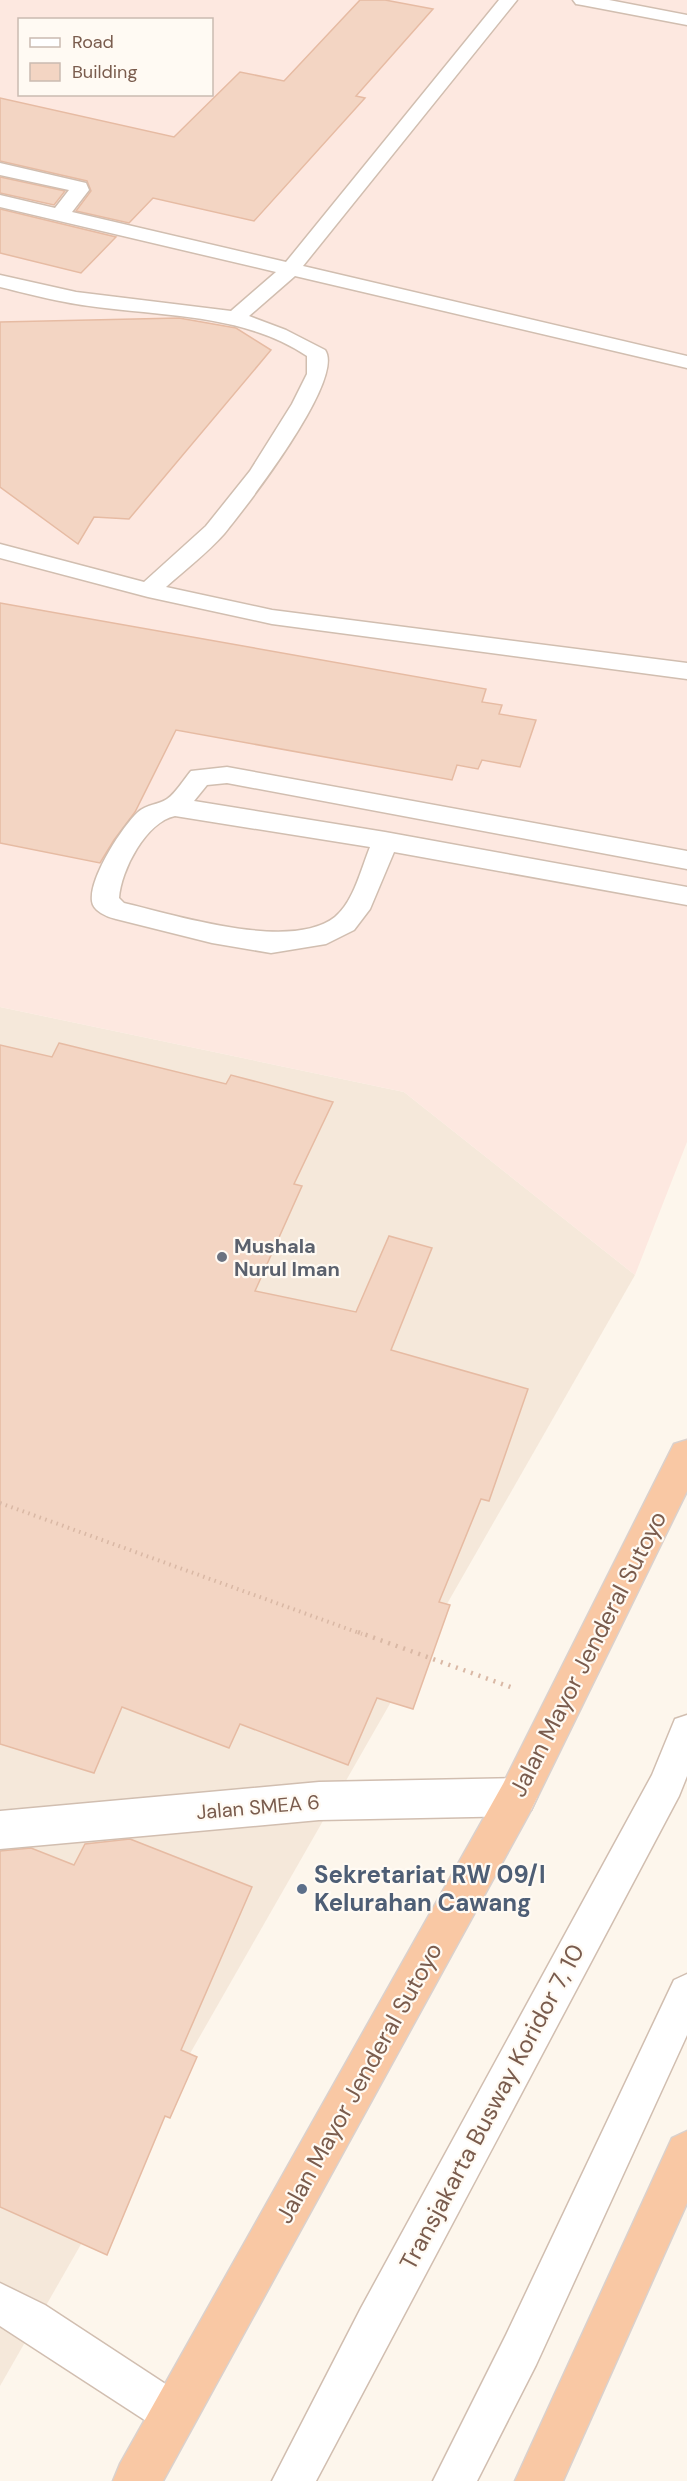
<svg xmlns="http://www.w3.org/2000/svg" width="687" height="2481" viewBox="0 0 687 2481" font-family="'DM Sans',sans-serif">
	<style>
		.residential { fill: #f5e8da }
		.commercial { fill: #fde8e0; fill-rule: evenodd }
		.building { fill: #f3d5c3; stroke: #e6bba3; stroke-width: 1.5 }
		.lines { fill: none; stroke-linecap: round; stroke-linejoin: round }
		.service-casing { stroke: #d1beb0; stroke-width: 3 }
		.minor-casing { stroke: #d1beb0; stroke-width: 3 }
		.trunk-casing { stroke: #dad1cd; stroke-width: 3 }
		.path-far1 { stroke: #d9b8a5; stroke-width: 4; stroke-dasharray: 1.5 4.5; stroke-linecap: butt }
		.path { stroke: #d9b8a5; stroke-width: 4.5; stroke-dasharray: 2 6; stroke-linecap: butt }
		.service { fill: #fff; fill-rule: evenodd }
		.minor { fill: #fff; fill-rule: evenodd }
		.trunk { fill: #f9c8a4; fill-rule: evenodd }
		.worship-dot { fill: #6b7280; stroke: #fffaf3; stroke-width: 2 }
		.service-dot { fill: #5c6f8a; stroke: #fffaf3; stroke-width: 2 }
		.labels { text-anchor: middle; stroke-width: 4.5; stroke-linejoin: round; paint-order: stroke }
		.worship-label { font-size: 20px; font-weight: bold; fill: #5b616d; stroke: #fffaf3; text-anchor: start }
		.street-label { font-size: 20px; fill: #7a5c4d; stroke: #fffaf3 }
		.near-street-label { font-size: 24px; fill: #7a5c4d; stroke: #fffaf3 }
		.near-service-label { font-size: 24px; font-weight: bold; fill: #4e5e75; stroke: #fffaf3; text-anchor: start }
	</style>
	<rect width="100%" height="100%" fill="#fdf6ec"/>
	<path class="residential" d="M0,1007L404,1092L635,1275L0,2386Z"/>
	<path class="commercial" d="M0,0H687V1142L635,1275L404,1092L0,1007ZM20,20H212V94H20Z"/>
	<g class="building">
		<path d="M360,0H385L433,9L356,96L365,98L254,221L153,198L129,223L76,211L91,191L87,181L0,161V98L174,137L240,72L284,81Z"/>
		<path d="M0,177L65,191L54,205L0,193Z"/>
		<path d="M0,209L116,237L81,273L0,253Z"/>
		<path d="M179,318L236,328L271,350L129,519L94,517L78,544L0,487V322Z"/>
		<path d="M0,603L486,689L482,702L502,705L499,714L536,720L520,767L482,760L478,769L457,765L452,780L176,730L135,812L114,840L100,863L0,843Z"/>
		<path d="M59,1043L226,1084L231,1075L333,1102L294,1184L302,1186L255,1291L356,1312L389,1236L432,1248L391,1350L528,1389L489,1501L481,1499L439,1602L450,1605L413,1709L377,1698L348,1765L240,1724L229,1748L122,1707L94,1773L0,1744V1045L52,1057Z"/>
		<path d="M130,1839L252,1887L181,2050L197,2057L170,2118L165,2116L107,2255L0,2207V1851L31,1848L74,1865L85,1844Z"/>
	</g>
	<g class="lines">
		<defs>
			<g id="service">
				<path d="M499,0H517L303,266L687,356V368L295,276L249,316L286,330L325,350C346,379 245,508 224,534C207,553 185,570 166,587L272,610L687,663V679L272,624L148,597L0,558V544L144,582L206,526L250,471L292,404L307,374V356C240,311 153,317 76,304C51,300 25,293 0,287V275L76,292L231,311L276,272L0,207V195L55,208L69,190L0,175V163L86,183L89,190L72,212L286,262Z"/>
				<path d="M573,0H609L687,15V25L582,5L576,4Z"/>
				<path d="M227,767L687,851V869L227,783L207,785L194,801L385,832L687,887V905L394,852L370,909L354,930L326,944L271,953L212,943L116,919C107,917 93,911 92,901C89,878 122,827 138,812C147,804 158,805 167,799C176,793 184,779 191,771ZM175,816L370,847C361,869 354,901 335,917C291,952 175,915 124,903L119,898C121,870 146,822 175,816Z"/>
				<path d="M687,1715V1776L679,1796L316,2481H272L361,2308L652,1775L675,1719Z"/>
				<path d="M687,1974V2035L536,2365L477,2481H433L506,2335L674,1980Z"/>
				<path d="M0,2283L45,2305L190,2400L196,2415L190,2430L175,2436L160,2430L0,2326Z"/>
			</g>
			<path id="minor" d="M517,1778L531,1784L537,1797L531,1810L517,1816L319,1820L0,1849V1811L319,1782Z"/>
			<g id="trunk">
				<path d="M687,1440V1491L531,1810L163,2481H113L120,2464L503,1784L674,1444Z"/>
				<path d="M687,2131V2203L563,2481H515L672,2138Z"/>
			</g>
		</defs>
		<use href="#service" class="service-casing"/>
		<use href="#minor" class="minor-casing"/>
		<use href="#trunk" class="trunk-casing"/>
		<path class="path-far1" d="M0,1503L362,1634"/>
		<path class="path" d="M358,1632L516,1689"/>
		<use href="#service" class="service"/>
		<use href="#minor" class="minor"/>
		<use href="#trunk" class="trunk"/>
	</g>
	<circle class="worship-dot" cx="222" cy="1257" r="6"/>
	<circle class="service-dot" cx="302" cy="1889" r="6"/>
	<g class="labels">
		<g class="worship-label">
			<text x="234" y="1253">Mushala<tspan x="234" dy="23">Nurul Iman</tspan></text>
		</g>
		<g class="street-label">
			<text transform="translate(258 1807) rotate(-5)" y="7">Jalan SMEA 6</text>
		</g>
		<g class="near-street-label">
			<text transform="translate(588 1654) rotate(-63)" y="8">Jalan Mayor Jenderal Sutoyo</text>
			<text transform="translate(359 2083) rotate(-61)" y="8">Jalan Mayor Jenderal Sutoyo</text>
			<text transform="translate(492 2107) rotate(-62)" y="8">Transjakarta Busway Koridor 7, 10</text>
		</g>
		<g class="near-service-label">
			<text x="314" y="1883">Sekretariat RW 09/I<tspan x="314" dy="28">Kelurahan Cawang</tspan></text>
		</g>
	</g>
	<rect x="18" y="18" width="195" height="78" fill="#fffaf3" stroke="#cabbb1" stroke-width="1.5"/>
	<rect x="30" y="38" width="30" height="9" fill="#ffffff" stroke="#cabbb1" stroke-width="1.5"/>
	<text x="72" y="48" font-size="18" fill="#7a5c4d">Road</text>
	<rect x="30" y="63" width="30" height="18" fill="#f3d5c3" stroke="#cabbb1" stroke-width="1.5"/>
	<text x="72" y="78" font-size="18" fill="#7a5c4d">Building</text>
</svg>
